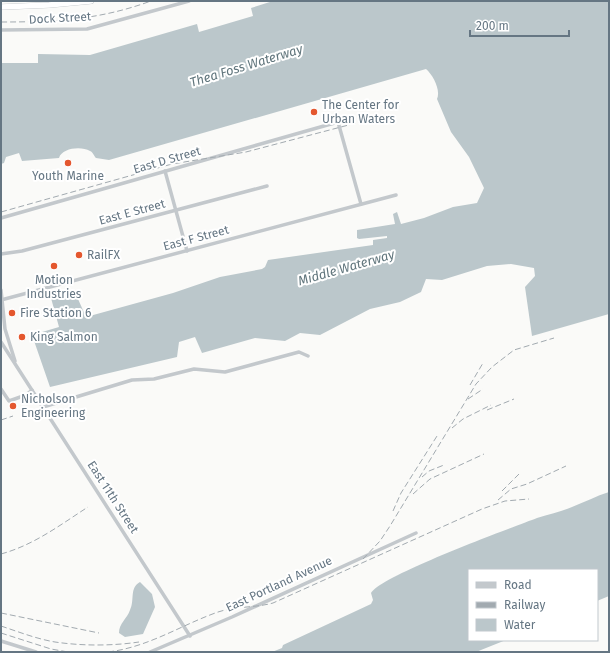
<svg xmlns="http://www.w3.org/2000/svg" width="610" height="653" viewBox="0 0 610 653" font-family="'Fira Sans',sans-serif">
	<style>
		.water { fill: #bbc7cb }
		.lines { fill: none; stroke-linecap: round; stroke-linejoin: round }
		.highway-casing { stroke: #b4b9bd; stroke-width: 6 }
		.minor { stroke: #c3c8cc; stroke-width: 3.5 }
		.highway { stroke: #fff; stroke-width: 5.5 }
		.rail { stroke: #a2aab0; stroke-width: 1; stroke-dasharray: 6 3; stroke-linecap: butt }
		.poi-dot { fill: #e4572e; stroke: #fff; stroke-width: 1.5 }
		.labels { text-anchor: middle; stroke-width: 4; stroke-linejoin: round; paint-order: stroke }
		.street-label { font-size: 12px; fill: #657683; stroke: #fff }
		.poi-label { font-size: 12px; fill: #657683; stroke: #fff; text-anchor: start }
		.water-label { font-size: 13px; font-style: italic; fill: #60757c; stroke: #fff }
	</style>
	<rect width="100%" height="100%" fill="#fafaf8"/>
	<g class="water">
		<path d="M273,1H609V314L532,336L525,287L535,276L534,268L511,264L487,266L442,280L426,279L421,292L400,302L370,309L320,335L300,333L285,341L255,338L202,353L195,337L179,342L177,357L50,387L32,335L59,327L51,298L74,290L86,317L173,293L220,277L262,269L265,267L268,260L373,245V240L387,238V236L359,239L357,238V230L395,224L393,214L397,212L401,224L424,218L453,207L477,203L484,188L469,157L451,132L437,99C441,90 433,75 426,69L109,160L96,158C94,156 93,152 90,151C81,146 62,148 59,158L22,161L19,153L6,157L4,163L1,164V63H38V54L90,55L197,24L199,32L253,16L251,8Z"/>
		<path d="M609,492V596L597,601V570H469V640H506L476,652H272L282,648L283,645L371,604L373,600L371,593C382,575 511,528 537,518C549,514 561,512 572,507C585,502 596,496 609,492Z"/>
		<path d="M140,582L152,594L155,607L143,634L125,637L119,633C119,623 127,619 130,610C135,600 129,588 140,582Z"/>
	</g>
	<g class="lines">
		<defs>
			<path id="highway" d="M1,7L49,5L91,1"/>
		</defs>
		<use href="#highway" class="highway-casing"/>
		<g class="minor">
			<path d="M1,30L87,29L189,1"/>
			<path d="M165,171L187,251"/>
			<path d="M1,218L338,122L361,204"/>
			<path d="M1,254L22,251L267,186"/>
			<path d="M1,290L5,329L15,361"/>
			<path d="M1,300L396,195"/>
			<path d="M1,342L190,636"/>
			<path d="M1,389L9,401L26,395L32,390"/>
			<path d="M43,407L132,380L154,379L194,369L225,372L299,352L308,356"/>
			<path d="M1,641L36,652"/>
			<path d="M150,652L232,617L416,533"/>
		</g>
		<use href="#highway" class="highway"/>
		<g class="rail">
			<path d="M1,22C55,22 99,20 151,1"/>
			<path d="M1,212L172,164L246,152L379,117"/>
			<path d="M470,385L483,363"/>
			<path d="M468,399L483,389"/>
			<path d="M487,410L514,399"/>
			<path d="M1,420L13,416"/>
			<path d="M452,428L463,419L491,405"/>
			<path d="M422,477L429,471L444,465"/>
			<path d="M502,491L520,473"/>
			<path d="M413,494L430,479L484,454"/>
			<path d="M498,500L511,489L527,484L566,466"/>
			<path d="M393,511L401,493L437,436"/>
			<path d="M1,554C34,545 60,525 88,507"/>
			<path d="M363,559L380,541L390,526L476,384L492,367L514,350L554,338"/>
			<path d="M1,613L99,633"/>
			<path d="M1,626C19,632 37,639 55,642C82,646 112,646 139,642"/>
			<path d="M1,633L51,649L68,652"/>
			<path d="M108,652C149,647 181,625 218,612C236,606 255,608 273,603L482,509L505,501L529,499"/>
		</g>
	</g>
	<g class="poi-dot">
		<circle cx="314" cy="112" r="4"/>
		<circle cx="68" cy="163" r="4"/>
		<circle cx="79" cy="255" r="4"/>
		<circle cx="54" cy="266" r="4"/>
		<circle cx="12" cy="313" r="4"/>
		<circle cx="22" cy="337" r="4"/>
		<circle cx="13" cy="406" r="4"/>
	</g>
	<g class="labels">
		<g class="street-label">
			<text transform="translate(60 18) rotate(-3)" y="4">Dock Street</text>
			<text transform="translate(167 160) rotate(-16)" y="4">East D Street</text>
			<text transform="translate(132 212) rotate(-15)" y="4">East E Street</text>
			<text transform="translate(196 238) rotate(-15)" y="4">East F Street</text>
			<text transform="translate(113 497) rotate(57)" y="4">East 11th Street</text>
			<text transform="translate(279 584) rotate(-25)" y="4">East Portland Avenue</text>
		</g>
		<g class="poi-label">
			<text x="322" y="109">The Center for<tspan x="322" dy="14">Urban Waters</tspan></text>
			<text x="68" y="180" text-anchor="middle">Youth Marine</text>
			<text x="87" y="259">RailFX</text>
			<text x="54" y="284" text-anchor="middle">Motion<tspan x="54" dy="14">Industries</tspan></text>
			<text x="20" y="317">Fire Station 6</text>
			<text x="30" y="341">King Salmon</text>
			<text x="21" y="403">Nicholson<tspan x="21" dy="14">Engineering</tspan></text>
		</g>
		<g class="water-label">
			<text transform="translate(246 65) rotate(-17)" y="5">Thea Foss Waterway</text>
			<text transform="translate(346 267) rotate(-16)" y="5">Middle Waterway</text>
		</g>
	</g>
	<rect width="610" height="653" fill="none" stroke="#657683" stroke-width="4"/>
	<rect x="468" y="569" width="130" height="72" fill="#ffffff" stroke="#c1c8cd"/>
	<rect x="476" y="582" width="20" height="6" fill="#c3c8cc" stroke="#c1c8cd"/>
	<text x="504" y="589" font-size="12" fill="#657683">Road</text>
	<rect x="476" y="602" width="20" height="6" fill="#a2aab0" stroke="#c1c8cd"/>
	<text x="504" y="609" font-size="12" fill="#657683">Railway</text>
	<rect x="476" y="619" width="20" height="12" fill="#bbc7cb" stroke="#c1c8cd"/>
	<text x="504" y="629" font-size="12" fill="#657683">Water</text>
	<path d="M470 30v6h99v-6" fill="none" stroke="#657683" stroke-width="2"/>
	<text x="476" y="30" font-size="12" fill="#657683" stroke="#ffffff" stroke-width="3" paint-order="stroke">200 m</text>
</svg>
